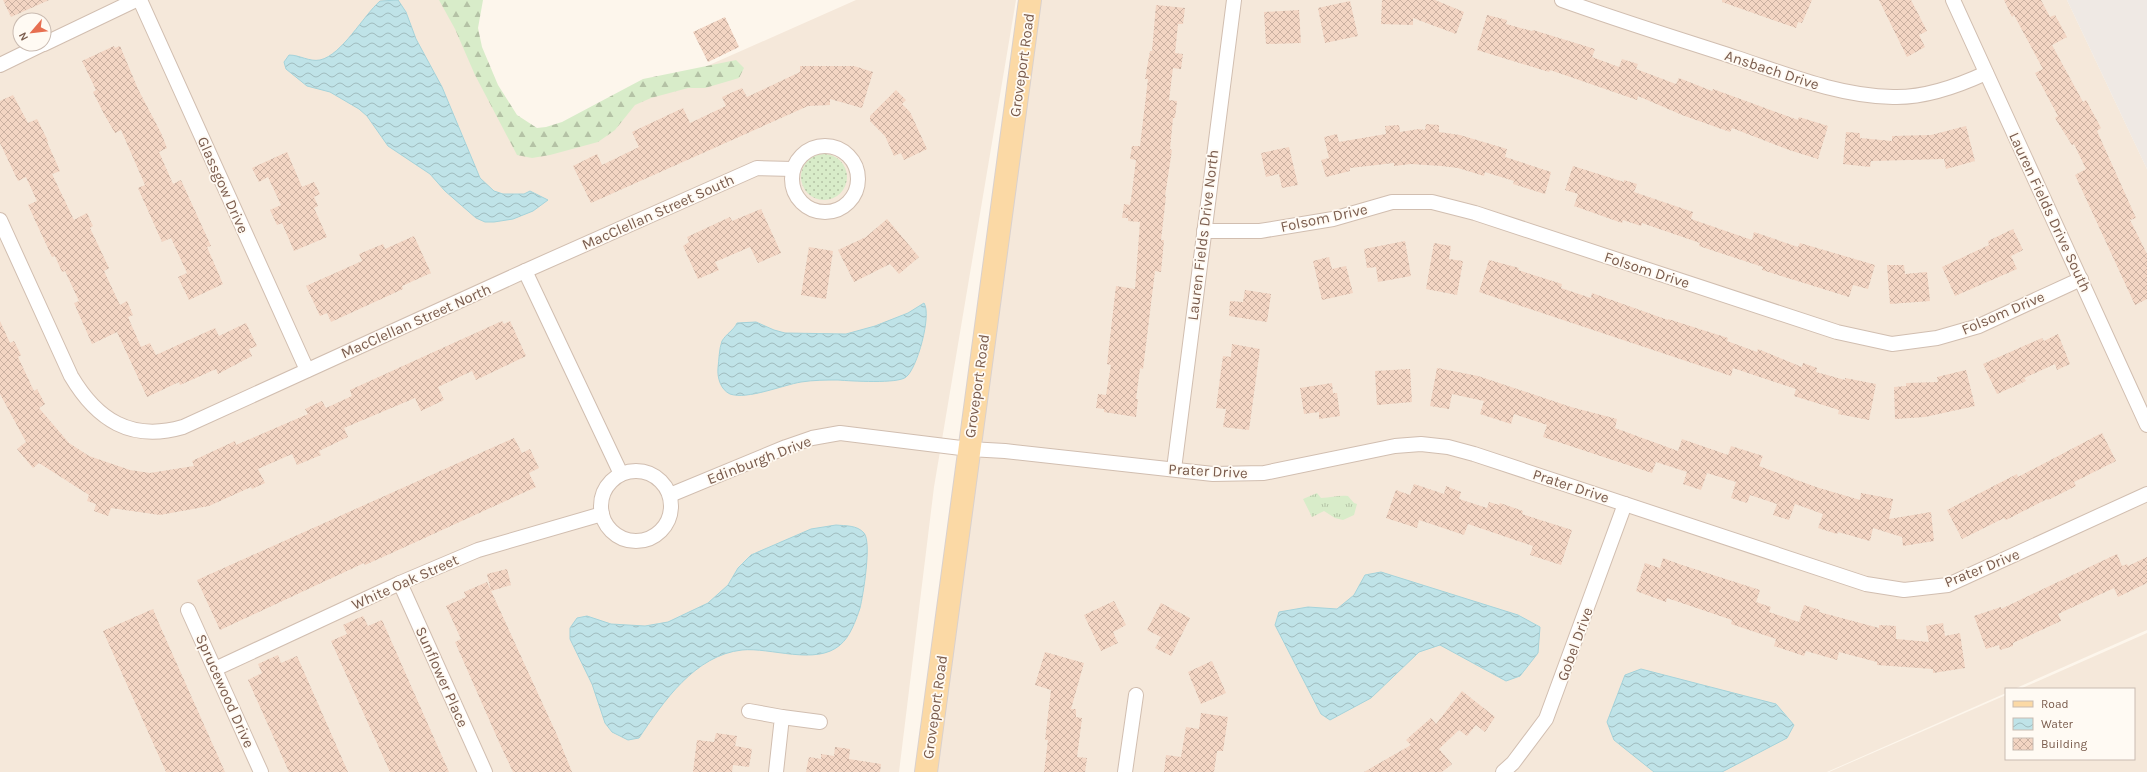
<svg xmlns="http://www.w3.org/2000/svg" width="2147" height="772" viewBox="0 0 2147 772" font-family="Karla,sans-serif">
	<style>
		.residential { fill: #f5e8da; fill-rule: evenodd }
		.industrial { fill: #efe9e4 }
		.grass { fill: url(#grass-dots) }
		.forest { fill: url(#forest-firs) }
		.park { fill: url(#park-tufts) }
		.water { fill: url(#water-waves); stroke: #a5d3da }
		.building { fill: url(#building-cross-hatch) }
		.lines { fill: none; stroke-linecap: round; stroke-linejoin: round }
		.street-casing { stroke: #d1beb0; stroke-width: 16 }
		.primary-casing { stroke: #dad1cd; stroke-width: 24 }
		.street { stroke: #fff; stroke-width: 14 }
		.primary { stroke: #fbd9a5; stroke-width: 22 }
		.labels { text-anchor: middle; stroke-width: 3.5; stroke-linejoin: round; paint-order: stroke }
		.street-label { font-size: 15px; fill: #7a5c4d; stroke: #fffaf3 }
	</style>
	<defs>
		<pattern id="grass-dots" width="8" height="8" patternUnits="userSpaceOnUse"><rect width="8" height="8" fill="#d8ecc9"/><path d="M2 2h.1M6 6h.1" fill="none" stroke="#b4c2a5" stroke-width="1.8" stroke-linecap="round"/></pattern>
		<pattern id="forest-firs" width="22" height="20" patternUnits="userSpaceOnUse"><rect width="22" height="20" fill="#d8ecc9"/><path d="M5 1l3.5 6h-7zM16 11l3.5 6h-7z" fill="#b4c2a5"/></pattern>
		<pattern id="park-tufts" width="24" height="20" patternUnits="userSpaceOnUse"><rect width="24" height="20" fill="#d8ecc9"/><path d="M3 7l-1-3M5 7V3M7 7l1-3M15 17l-1-3M17 17v-4M19 17l1-3" fill="none" stroke="#b4c2a5"/></pattern>
		<pattern id="water-waves" width="16" height="10" patternUnits="userSpaceOnUse"><rect width="16" height="10" fill="#bfe3e8"/><path d="M0 5q4-4 8 0t8 0" fill="none" stroke="#a0bbbe"/></pattern>
		<pattern id="building-cross-hatch" width="8" height="8" patternUnits="userSpaceOnUse"><rect width="8" height="8" fill="#f3d5c3"/><path d="M0 0l8 8M0 8l8-8" fill="none" stroke="#cab0a1"/></pattern>
	</defs>
	<rect width="100%" height="100%" fill="#fdf6ec"/>
	<g class="residential">
		<path d="M0,0H455L522,148L856,0H1016L934,487L899,772H0ZM20,20H44V44H20Z"/>
		<path d="M1033,0H2067L2147,169V630L2014,689H2006V693L1827,772H936Z"/>
		<path d="M2147,633V772H1829L2006,695V759H2134V689H2020Z"/>
	</g>
	<path class="industrial" d="M2067,0H2147V169Z"/>
	<circle class="grass" cx="824" cy="177" r="23"/>
	<path class="forest" d="M439,0H483L478,28L482,47L498,85L517,115L537,128L546,127L562,122L643,79L736,60L744,68L739,78L705,88H688L651,98L635,105L615,130L598,142L550,155L532,158L517,155L475,75L455,29Z"/>
	<path class="park" d="M1317,493L1321,498C1331,498 1338,495 1348,496L1354,503L1357,504L1354,515L1343,520L1335,518L1324,511L1312,517L1303,499Z"/>
	<g class="water">
		<path d="M398,0L406,12L416,39L442,87L480,178L494,191L503,194H524L530,191L548,200L533,211L513,219L494,222H485L476,218L445,191L430,174L388,146L367,116L359,109L330,92L307,86L286,69L284,62L289,55C300,55 309,62 320,60C342,55 363,16 380,1Z"/>
		<path d="M924,303C932,315 917,369 906,377C898,384 851,381 838,380C826,380 814,380 801,382C783,385 747,400 730,394C721,390 717,378 718,368C719,360 719,349 722,341C726,334 734,330 737,323L756,322L774,330L785,333L846,334L875,326L908,313Z"/>
		<path d="M836,525C846,526 857,525 864,533C872,542 863,596 860,608C856,620 850,637 840,645C816,666 770,647 742,650C695,655 663,702 639,738L628,740L612,732L605,723L592,684L570,639V628L577,618L587,616L611,624L645,626L668,622L708,603L728,585L738,568L751,555L811,529Z"/>
		<path d="M1381,572L1518,615L1540,627L1538,653L1520,676L1506,681L1440,645L1419,652L1371,698L1330,720L1321,714L1275,625L1279,612L1308,607L1337,609L1354,595L1365,575Z"/>
		<path d="M1641,669L1776,704L1794,725L1787,738L1722,772H1654L1614,740L1607,722L1625,675Z"/>
	</g>
	<g class="building">
		<path d="M3,0H49L11,17Z"/>
		<path d="M1382,0H1435L1464,12L1456,34L1413,18V25L1381,24Z"/>
		<path d="M1722,0H1812L1802,23L1798,22L1796,28L1722,2Z"/>
		<path d="M1879,0H1911L1927,31L1919,35L1925,47L1907,57Z"/>
		<path d="M2004,0H2041L2050,17L2055,15L2067,37L2052,45L2083,102L2086,100L2101,128L2097,131L2136,218L2130,220L2147,254V299L2135,305L2075,175L2086,169L2074,144L2072,145L2055,118L2058,116L2035,73L2043,69L2014,15L2012,17Z"/>
		<path d="M1350,1L1358,36L1325,43L1318,8Z"/>
		<path d="M1156,5L1185,8L1183,24H1178L1175,53L1183,54L1181,69L1173,68L1169,100L1177,101L1175,118H1173L1170,149L1172,150L1165,196H1166L1161,240H1164L1161,272L1155,271L1143,369L1140,368L1136,399H1138L1136,417L1104,412V409L1096,408L1098,394L1106,395L1111,365L1107,364L1116,286L1135,289L1140,222L1128,221V218H1122L1124,204L1130,205L1132,192L1136,160L1130,159L1132,146H1140L1148,79H1145L1150,51H1152Z"/>
		<path d="M1299,10L1301,43L1266,44L1264,12Z"/>
		<path d="M1487,15L1507,20L1506,24L1532,31L1533,30L1595,49L1592,57L1619,67L1622,59L1638,64L1636,69L1676,84L1679,78L1712,91L1713,89L1798,120L1799,117L1828,126L1818,159L1789,150L1732,128L1730,132L1682,115L1638,96L1637,100L1550,70L1549,72L1477,50Z"/>
		<path d="M725,17L739,47L708,62L693,32Z"/>
		<path d="M114,46L115,48L120,46L138,89L161,133L167,148L159,152L173,184L181,180L211,246L207,247L223,284L189,300L178,277L187,273L171,238L162,242L138,188L145,185L121,130L115,133L104,114L93,92L96,90L82,61Z"/>
		<path d="M800,66H854L873,72L862,108L830,99V105L808,106L591,203L573,166L597,154L602,165L639,147L632,132L683,108L690,123L726,106L722,97L742,88L747,97L800,72Z"/>
		<path d="M896,90L906,100L902,104L910,112L927,149L904,160L901,153L894,156L885,136L870,121V116Z"/>
		<path d="M13,95L28,123L37,119L48,141L47,142L60,171L52,174L74,220L87,213L93,226L90,228L109,268L104,271L120,305L127,301L133,315L128,317L141,347L150,343L156,355L215,328L219,336L246,323L257,346L249,349L252,356L218,374L216,369L180,385L179,382L147,397L117,332L92,344L74,303L79,301L65,271L62,272L55,256L52,257L28,205L37,201L26,177L18,181L0,143V101Z"/>
		<path d="M1426,124L1439,125V132L1460,135L1507,149L1505,157L1551,172L1545,194L1513,184L1514,181L1485,172L1484,176L1458,168L1441,166L1411,164L1394,166V163L1350,168V171L1326,177L1321,160L1329,158L1324,137L1337,134L1339,142L1386,134L1385,126L1399,125L1400,132L1419,129L1425,130Z"/>
		<path d="M1966,126L1975,161L1946,169L1944,159L1871,161L1870,167L1843,164L1846,132L1860,133V138L1892,141V136L1931,135Z"/>
		<path d="M1289,147L1298,185L1282,188L1279,174L1266,177L1261,153Z"/>
		<path d="M287,152L302,187L314,182L320,194L314,197L318,206L314,208L327,237L294,251L282,223L277,225L270,210L281,205L268,177L259,182L252,168Z"/>
		<path d="M1573,166L1624,182V180L1637,184L1634,192L1693,212L1691,219L1752,240L1754,232L1798,247L1800,243L1875,265L1868,289L1853,285L1849,297L1762,270L1763,267L1699,246L1700,243L1642,223L1641,226L1623,220L1622,223L1574,206L1578,194L1565,190Z"/>
		<path d="M761,209L781,253L758,263L750,247L715,262L719,270L698,279L683,246L689,242L687,237L730,217L732,221Z"/>
		<path d="M887,219L919,257L899,274L890,264L854,282L838,250L866,237Z"/>
		<path d="M2013,229L2023,250L2011,256L2017,269L1955,296L1942,267L1989,245L1988,241Z"/>
		<path d="M414,236L431,273L402,286L403,289L331,322L327,313L320,316L306,286L362,261L359,254L383,244L385,249Z"/>
		<path d="M1405,241L1411,276L1378,282L1376,267L1367,268L1364,249Z"/>
		<path d="M1434,243L1451,246L1449,259L1463,261L1457,295L1426,289Z"/>
		<path d="M809,247L833,251L826,299L801,295Z"/>
		<path d="M1329,257L1332,269L1346,266L1353,293L1322,300L1313,261Z"/>
		<path d="M1489,260L1519,268L1518,270L1562,284L1561,288L1591,298L1592,293L1668,320V319L1728,338L1727,341L1757,352L1758,349L1802,367L1803,363L1817,368L1816,372L1845,380V378L1876,384L1869,420L1838,414L1839,410L1794,396L1796,389L1733,368L1731,376L1479,292Z"/>
		<path d="M1887,265H1904L1905,274L1927,272L1930,301L1890,304Z"/>
		<path d="M1245,290L1271,294L1267,322L1229,316L1230,301L1243,302Z"/>
		<path d="M0,321L10,343L14,341L21,355L18,357L34,391L37,389L45,404L39,408L69,443L89,456L130,470L150,473L194,466L192,461L235,441L236,445L308,414L305,409L322,401L326,408L352,396L350,390L502,321L504,324L510,321L526,356L476,380L472,371L438,387L444,400L421,411L415,398L344,428L348,437L319,451L321,455L297,465L292,454L258,469L265,483L252,489L251,487L209,506L160,515L111,508L108,516L94,511L96,504L87,501L89,495L39,463L33,468L17,449L26,442L0,394Z"/>
		<path d="M2058,334L2070,364L2057,370L2055,364L2024,378L2026,381L1997,394L1983,364L2042,338L2044,341Z"/>
		<path d="M1232,344L1260,349L1249,430L1223,427L1226,409L1216,408L1223,356L1231,357Z"/>
		<path d="M1437,368L1478,376L1571,407L1617,419L1615,428L1678,451L1682,439L1728,455L1731,446L1763,456L1759,466L1816,487L1860,500L1861,493L1893,499L1889,519L1931,512L1934,541L1903,546L1902,537L1873,528L1870,541L1838,532L1837,534L1818,528L1823,514L1795,504L1789,520L1773,515L1777,504L1750,495L1747,503L1731,498L1736,482L1707,473L1701,490L1683,484L1687,472L1656,462L1652,473L1543,437L1547,425L1514,414L1511,424L1480,414L1484,401L1452,394L1449,409L1430,406Z"/>
		<path d="M1410,369L1412,402L1377,405L1375,371Z"/>
		<path d="M1966,370L1975,406L1925,417L1895,419L1894,387L1906,386V383L1938,382L1937,377Z"/>
		<path d="M1332,383L1333,393H1337L1340,416L1319,419V412L1304,414L1300,388Z"/>
		<path d="M2102,433L2116,461L2074,482L2076,486L2048,500L2047,499L2006,520L2004,518L1962,539L1947,510L2017,474L2018,477Z"/>
		<path d="M514,438L522,453L530,449L539,468L529,473L536,487L394,552L365,565L364,563L220,630L197,580Z"/>
		<path d="M1414,484L1444,494L1446,486L1461,492L1459,499L1487,508L1489,502L1499,505L1500,503L1523,511L1522,514L1572,530L1561,565L1530,555L1533,546L1468,524L1464,535L1419,520L1417,528L1386,518L1396,490L1410,495Z"/>
		<path d="M2117,554L2122,566L2127,564L2128,566L2147,557V583L2118,597L2114,588L2058,614L2061,621L2013,643V646L2000,650L1999,645L1986,649L1974,616L2001,607V609Z"/>
		<path d="M1663,558L1679,564L1760,590L1756,602L1771,607L1769,612L1799,622L1804,605L1820,610L1819,612L1879,628V625L1896,626V639L1929,642L1926,626L1943,623L1945,636L1960,633L1965,668L1933,673V669L1877,665V662L1839,652L1837,660L1806,651L1804,656L1774,646L1776,639L1731,624L1732,620L1667,598L1666,602L1636,591L1645,563L1660,568Z"/>
		<path d="M507,569L511,585L491,591L487,574Z"/>
		<path d="M487,582L557,735L572,772H513L499,742L455,642L461,639L446,606L466,597L464,592Z"/>
		<path d="M1114,601L1126,625L1113,632L1118,643L1101,651L1084,615Z"/>
		<path d="M1161,603L1190,618L1171,656L1155,648L1161,637L1147,630Z"/>
		<path d="M153,609L160,626L225,772H166L103,631Z"/>
		<path d="M363,616L368,626L382,620L449,772H390L331,641L347,634L343,625Z"/>
		<path d="M1045,652L1084,663L1071,709H1076V717L1082,718L1077,757L1087,758L1085,772H1044L1048,740H1045L1051,690L1035,685Z"/>
		<path d="M278,655L281,663L297,656L348,772H289L248,680L262,673L258,664Z"/>
		<path d="M1212,661L1226,693L1201,704L1188,672Z"/>
		<path d="M1462,691L1495,717L1485,732L1476,725L1467,736L1459,730L1439,749L1452,764L1442,772H1364L1411,745L1406,740L1431,718L1436,724Z"/>
		<path d="M1201,713L1228,717L1223,751H1217L1214,772H1164L1166,755L1181,757L1186,727L1199,729Z"/>
		<path d="M716,733L737,736L735,746L752,749L749,767L733,765L732,772H693L697,740L714,742Z"/>
		<path d="M835,747L850,749L849,759L881,764L880,772H806L809,757L821,759V754L834,756Z"/>
	</g>
	<g class="lines">
		<defs>
			<g id="street">
				<path d="M140,0L307,370"/>
				<path d="M1562,0C1620,21 1679,39 1737,58C1788,75 1839,96 1893,97C1924,98 1958,86 1986,73"/>
				<path d="M1953,0L2147,425"/>
				<path d="M44,44L136,0"/>
				<path d="M0,65L43,44"/>
				<circle cx="825" cy="179" r="33"/>
				<path d="M0,220L71,376C97,420 131,442 183,427L525,271L757,168L793,169"/>
				<path d="M1204,231H1260L1333,219L1392,202H1432L1475,213L1837,332L1892,344L1937,338L1979,326L2081,279"/>
				<path d="M525,271L621,474"/>
				<path d="M1174,469L1234,0"/>
				<circle cx="636" cy="506" r="35"/>
				<path d="M670,495L786,447L812,438L840,433L969,449L1005,451L1213,474L1264,473L1395,446L1421,444L1448,447L1474,454L1866,584L1904,590L1948,585L2147,494"/>
				<path d="M400,583L485,772"/>
				<path d="M188,610L261,772"/>
				<path d="M215,669L400,583L478,550L602,514"/>
				<path d="M749,711L782,717L776,772"/>
				<path d="M782,717L820,722"/>
				<path d="M1125,772L1136,695"/>
				<path d="M1503,772L1513,763L1546,719L1625,504"/>
			</g>
			<path id="primary" d="M926,772L1030,0"/>
		</defs>
		<use href="#street" class="street-casing"/>
		<use href="#primary" class="primary-casing"/>
		<use href="#street" class="street"/>
		<use href="#primary" class="primary"/>
	</g>
	<g class="labels">
		<g class="street-label">
			<text transform="translate(1022 65) rotate(-82)" y="5">Groveport Road</text>
			<text transform="translate(1772 70) rotate(18)" y="5">Ansbach Drive</text>
			<text transform="translate(223 185) rotate(66)" y="5">Glassgow Drive</text>
			<text transform="translate(658 212) rotate(-24)" y="5">MacClellan Street South</text>
			<text transform="translate(2050 212) rotate(65)" y="5">Lauren Fields Drive South</text>
			<text transform="translate(1324 218) rotate(-12)" y="5">Folsom Drive</text>
			<text transform="translate(1203 235) rotate(-83)" y="5">Lauren Fields Drive North</text>
			<text transform="translate(1647 270) rotate(18)" y="5">Folsom Drive</text>
			<text transform="translate(2003 313) rotate(-23)" y="5">Folsom Drive</text>
			<text transform="translate(416 321) rotate(-24)" y="5">MacClellan Street North</text>
			<text transform="translate(977 386) rotate(-82)" y="5">Groveport Road</text>
			<text transform="translate(759 460) rotate(-21)" y="5">Edinburgh Drive</text>
			<text transform="translate(1208 471) rotate(3)" y="5">Prater Drive</text>
			<text transform="translate(1571 486) rotate(18)" y="5">Prater Drive</text>
			<text transform="translate(1982 568) rotate(-22)" y="5">Prater Drive</text>
			<text transform="translate(405 582) rotate(-24)" y="5">White Oak Street</text>
			<text transform="translate(1575 644) rotate(-70)" y="5">Gobel Drive</text>
			<text transform="translate(442 677) rotate(66)" y="5">Sunflower Place</text>
			<text transform="translate(225 691) rotate(66)" y="5">Sprucewood Drive</text>
			<text transform="translate(935 707) rotate(-82)" y="5">Groveport Road</text>
		</g>
	</g>
	<rect x="2005" y="688" width="130" height="72" fill="#fffaf3" stroke="#cabbb1"/>
	<rect x="2013" y="701" width="20" height="6" fill="#fbd9a5" stroke="#cabbb1"/>
	<text x="2041" y="708" font-size="12" fill="#7a5c4d">Road</text>
	<rect x="2013" y="718" width="20" height="12" fill="url(#water-waves)" stroke="#cabbb1"/>
	<text x="2041" y="728" font-size="12" fill="#7a5c4d">Water</text>
	<rect x="2013" y="738" width="20" height="12" fill="url(#building-cross-hatch)" stroke="#cabbb1"/>
	<text x="2041" y="748" font-size="12" fill="#7a5c4d">Building</text>
	<g transform="translate(32 32) rotate(242)"><circle r="19" fill="#fffaf3" stroke="#cabbb1"/>
	<path d="M0-3L7 15L0 10L-7 15Z" fill="#e76f51"/>
	<text y="-6" font-size="11" font-weight="bold" text-anchor="middle" fill="#7a5c4d">N</text>
	</g>
</svg>
